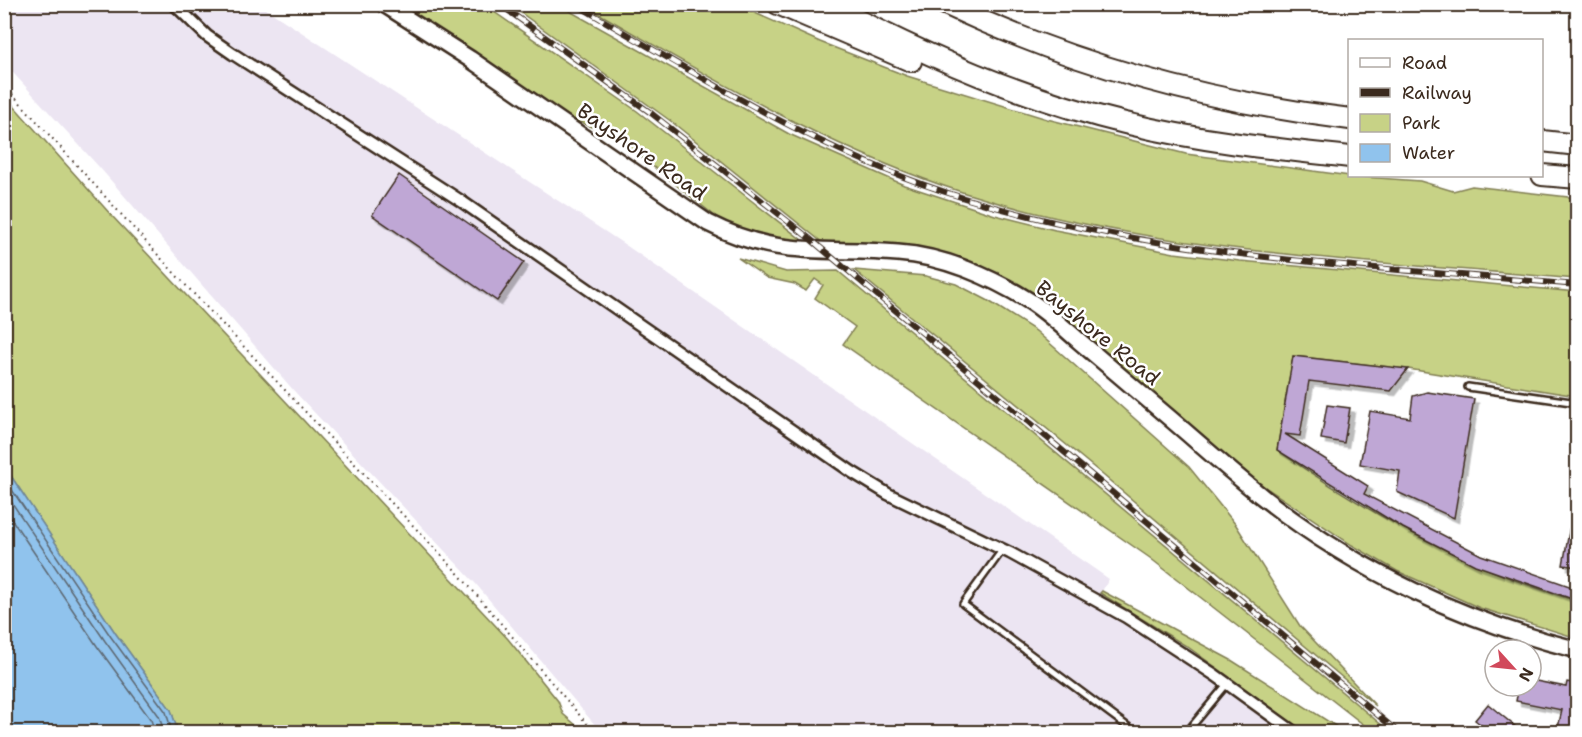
<svg xmlns="http://www.w3.org/2000/svg" width="1582" height="737" viewBox="0 0 1582 737" font-family="'Shantell Sans',sans-serif">
	<style>
		.built { fill: #ece5f2 }
		.green { fill: #c7d286; stroke: #817e52; stroke-width: 1.5 }
		.water { fill: #90c3ed; stroke: #6e869a; stroke-width: 1.5 }
		.lines { fill: none; stroke-linecap: round; stroke-linejoin: round }
		.shore { stroke: #5d6771; stroke-width: 1.5 }
		.building { fill: #bfa7d5; stroke: #3b2a1e; stroke-width: 1.5; filter: url(#shadow) }
		.lane-casing { stroke: #3b2a1e; stroke-width: 10 }
		.street-casing { stroke: #3b2a1e; stroke-width: 15 }
		.secondary-casing { stroke: #3b2a1e; stroke-width: 20 }
		.highway-casing { stroke: #3b2a1e; stroke-width: 24 }
		.path { stroke: #3b2a1e; stroke-width: 2; stroke-dasharray: 1.5 4.5; stroke-linecap: butt }
		.lane { stroke: #fff; stroke-width: 5 }
		.street { stroke: #fff; stroke-width: 10 }
		.secondary { stroke: #fff; stroke-width: 15 }
		.highway { stroke: #fff; stroke-width: 20 }
		.rail-casing { stroke: #3b2a1e; stroke-width: 6 }
		.rail { stroke: #fff; stroke-width: 4; stroke-dasharray: 11; stroke-linecap: butt }
		.labels { text-anchor: middle; stroke-width: 5; stroke-linejoin: round; paint-order: stroke }
		.street-label { font-size: 21px; fill: #3b2a1e; stroke: #fff }
	</style>
	<defs>
		<filter id="shadow"><feDropShadow dx="4.5" dy="4.5" stdDeviation="0" flood-color="#0004"/></filter>
	</defs>
	<rect width="100%" height="100%" fill="#fff"/>
	<filter id="ink" filterUnits="userSpaceOnUse"><feTurbulence type="fractalNoise" baseFrequency=".0167" numOctaves="2"/><feDisplacementMap in="SourceGraphic" scale="12" xChannelSelector="R" yChannelSelector="G"/><feConvolveMatrix kernelMatrix="1 2 1 2 8 2 1 2 1" color-interpolation-filters="sRGB"/></filter>
	<g filter="url(#ink)">
		<path class="built" d="M5,5H260L627,246L1109,579L1101,593L1188,647L1305,732H601L475,583L295,392L100,168L5,64Z"/>
		<g class="green">
			<path d="M397,5H484L637,111L807,244C777,240 747,236 720,220L616,137L566,116Z"/>
			<path d="M510,5H559L789,134L904,185L995,215L1055,230L1174,253L1240,261L1577,292V396L1408,369L1293,356L1277,450C1369,514 1469,570 1577,601V638L1480,608L1397,571L1352,545L1238,469L1016,287L853,245L823,243L672,122Z"/>
			<path d="M584,5H737L820,42L907,76L1047,119L1186,154L1350,176L1420,181L1453,191L1472,186L1577,198V279C1377,261 1157,254 965,193C829,150 707,75 584,5Z"/>
			<path d="M4,95L112,216L508,639L558,701L563,714L584,732H178L171,710L116,634L5,467Z"/>
			<path d="M738,258L786,272L838,271L1390,732H1373L1150,558L843,344L855,327L815,298L823,285L815,279L806,291L795,284L767,278Z"/>
			<path d="M854,270L926,276L956,284L987,300L1036,331L1189,467L1236,525L1300,626L1376,706L1097,470Z"/>
			<path d="M1102,591L1231,660L1345,732H1305L1188,647L1100,593Z"/>
		</g>
		<path class="water" d="M5,467L116,634L171,710L178,732H5Z"/>
		<g class="lines">
			<g class="shore">
				<path d="M4,478L111,637L166,712L172,732"/>
				<path d="M4,491L105,641L159,716L164,732"/>
				<path d="M4,508L97,646L151,720L155,732"/>
			</g>
		</g>
		<g class="building">
			<path d="M399,175L524,262L497,301L372,215Z"/>
			<path d="M1293,356L1408,369L1391,391L1309,381L1300,436L1285,434L1368,486L1364,494L1481,555L1578,589V601L1475,565L1403,528L1277,450Z"/>
			<path d="M1427,392L1474,399L1454,518L1397,492L1400,471L1360,464L1370,411L1410,418L1413,396Z"/>
			<path d="M1327,405L1350,408L1344,443L1321,439Z"/>
			<path d="M1572,515H1578V567L1563,565Z"/>
			<path d="M1531,680L1566,687L1567,682L1578,684V732H1557L1562,710L1516,701L1519,686H1531Z"/>
			<path d="M1488,704L1522,732H1490L1475,720Z"/>
		</g>
		<g class="lines">
			<defs>
				<g id="lane">
					<path d="M1468,387L1578,403"/>
					<path d="M1003,549L963,604L1135,732"/>
					<path d="M1187,732L1227,684"/>
				</g>
				<path id="street" d="M174,4L207,36L233,54L461,201L852,472L888,494L1010,553L1126,617L1215,675L1294,732"/>
				<path id="secondary" d="M384,4L470,59L708,223C778,259 824,247 898,253C943,256 991,277 1028,300C1046,311 1063,327 1079,341C1108,366 1137,390 1166,415C1199,443 1231,472 1265,499C1357,571 1465,622 1578,650"/>
				<g id="highway">
					<path d="M778,4L911,61"/>
					<path d="M827,4C921,54 1021,98 1125,123C1199,141 1274,149 1350,157"/>
					<path d="M945,4C1074,65 1208,102 1350,119"/>
					<path d="M1542,141L1578,145"/>
					<path d="M1542,175L1578,178"/>
				</g>
			</defs>
			<use href="#lane" class="lane-casing"/>
			<use href="#street" class="street-casing"/>
			<use href="#secondary" class="secondary-casing"/>
			<use href="#highway" class="highway-casing"/>
			<path class="path" d="M4,85L177,276L456,571L594,732"/>
			<use href="#lane" class="lane"/>
			<use href="#street" class="street"/>
			<use href="#secondary" class="secondary"/>
			<use href="#highway" class="highway"/>
			<defs>
				<g id="rail">
					<path d="M499,4L651,113L809,238L1398,732"/>
					<path d="M575,4C700,76 825,156 964,198C1162,259 1372,266 1578,285"/>
				</g>
			</defs>
			<use href="#rail" class="rail-casing"/>
			<use href="#rail" class="rail"/>
		</g>
	</g>
	<g class="labels">
		<g class="street-label">
			<text transform="translate(642 152) rotate(35)" y="7">Bayshore Road</text>
			<text transform="translate(1098 333) rotate(39)" y="7">Bayshore Road</text>
		</g>
	</g>
	<rect width="1582" height="737" fill="none" stroke="#fff" stroke-width="24"/>
	<rect x="12" y="12" width="1558" height="713" fill="none" stroke="#3b2a1e" stroke-width="2" filter="url(#ink)"/>
	<rect x="1348" y="39" width="195" height="138" fill="#ffffff" stroke="#b1aaa5" stroke-width="1.5"/>
	<rect x="1360" y="58" width="30" height="9" fill="#ffffff" stroke="#b1aaa5" stroke-width="1.5"/>
	<text x="1402" y="69" font-size="18" fill="#3b2a1e">Road</text>
	<rect x="1360" y="88" width="30" height="9" fill="#3b2a1e" stroke="#b1aaa5" stroke-width="1.5"/>
	<text x="1402" y="99" font-size="18" fill="#3b2a1e">Railway</text>
	<rect x="1360" y="114" width="30" height="18" fill="#c7d286" stroke="#b1aaa5" stroke-width="1.5"/>
	<text x="1402" y="129" font-size="18" fill="#3b2a1e">Park</text>
	<rect x="1360" y="144" width="30" height="18" fill="#90c3ed" stroke="#b1aaa5" stroke-width="1.5"/>
	<text x="1402" y="159" font-size="18" fill="#3b2a1e">Water</text>
	<g transform="translate(1513 668) rotate(117)"><circle r="28" fill="#ffffff" stroke="#b1aaa5" stroke-width="1.5"/>
	<path d="M0-4.5L10 22L0 15L-10 22Z" fill="#d1495b"/>
	<text y="-9" font-size="16" font-weight="bold" text-anchor="middle" fill="#3b2a1e">N</text>
	</g>
</svg>
